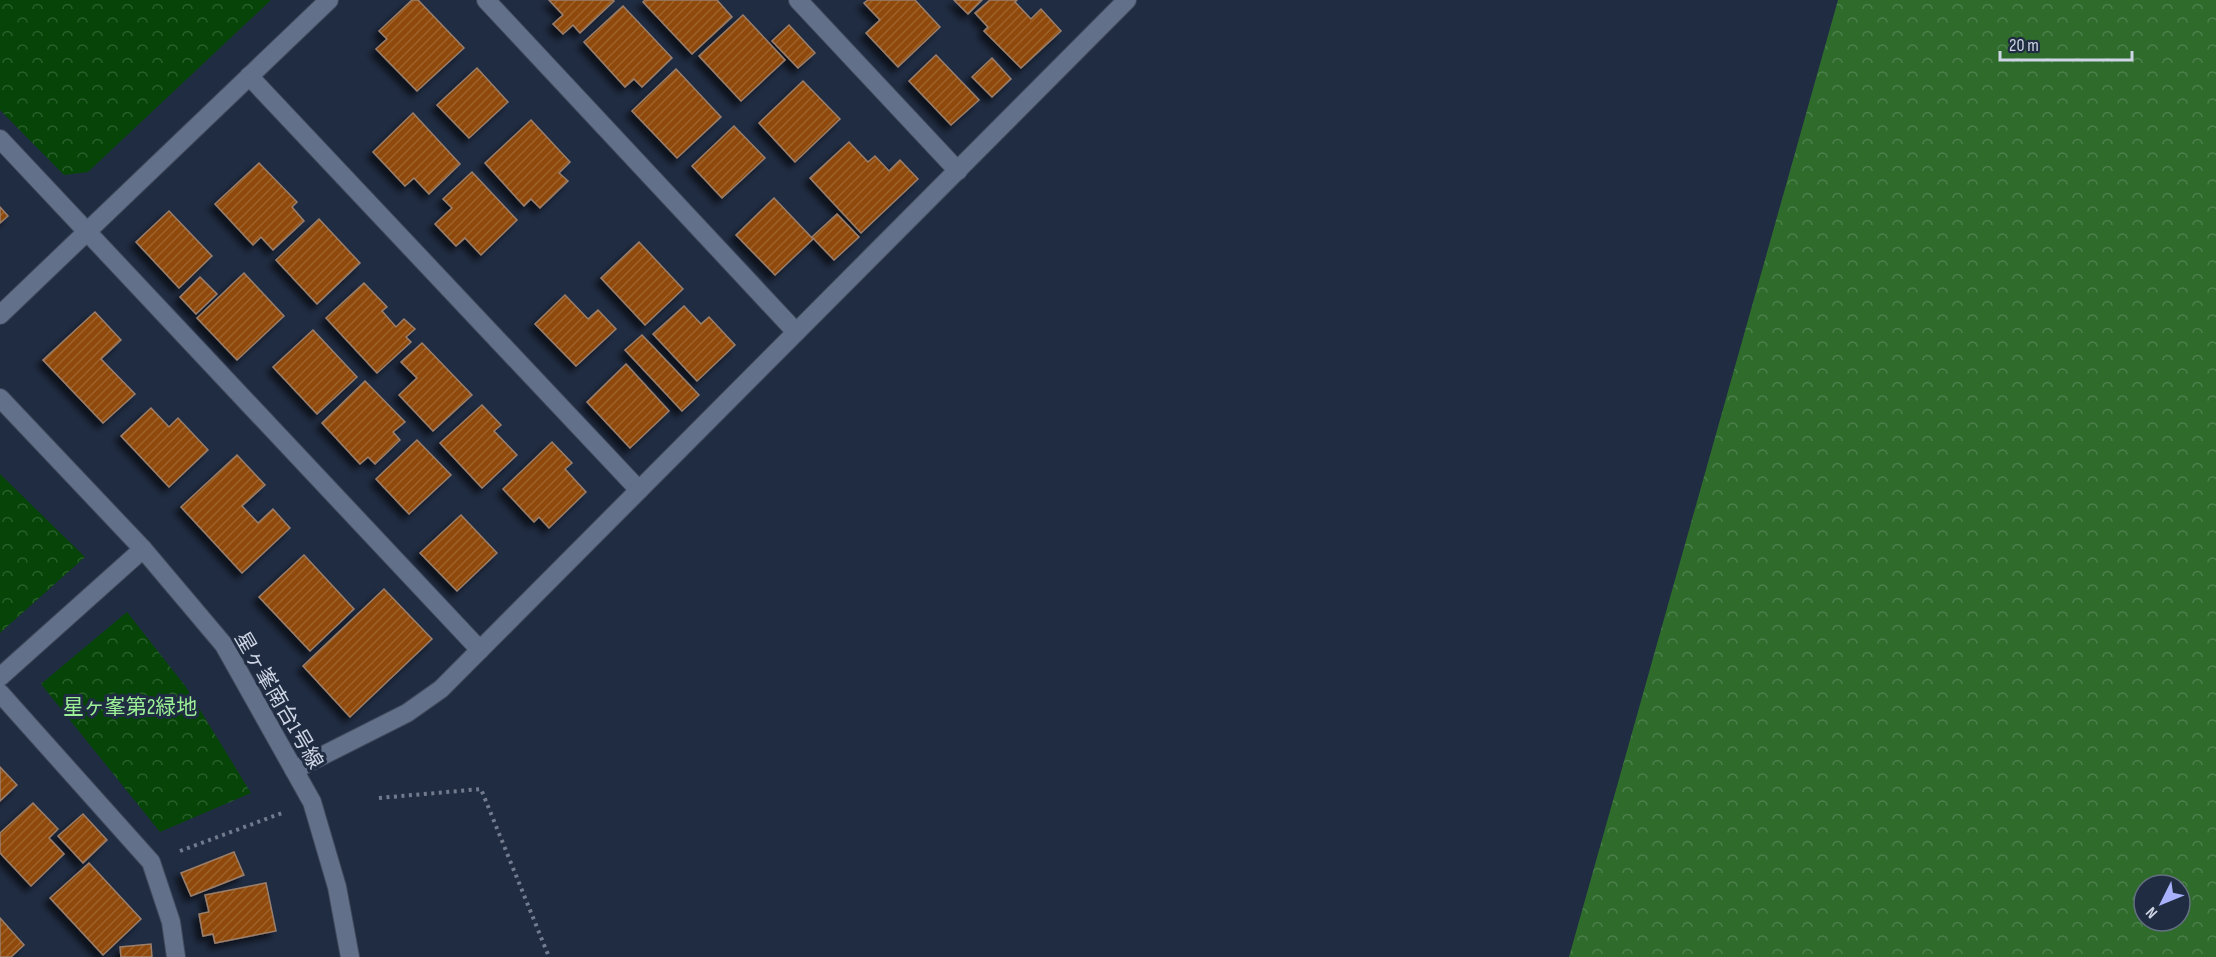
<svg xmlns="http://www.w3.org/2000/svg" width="2216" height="957" viewBox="0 0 2216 957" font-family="'Sofia Sans Condensed','Noto Sans JP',sans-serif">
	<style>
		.forest { fill: url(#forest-crowns); fill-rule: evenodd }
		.park { fill: url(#park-crowns) }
		.building { fill: url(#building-hatch); stroke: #9b7f6c; stroke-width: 1.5; filter: url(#shadow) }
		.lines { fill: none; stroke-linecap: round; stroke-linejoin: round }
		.street-casing { stroke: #41495c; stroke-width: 20 }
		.secondary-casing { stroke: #41495c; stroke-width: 20 }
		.path { stroke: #727b8e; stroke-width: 4; stroke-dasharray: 3 4.5; stroke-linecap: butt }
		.street { stroke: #62708a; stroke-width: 18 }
		.secondary { stroke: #62708a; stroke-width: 18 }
		.labels { text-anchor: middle; stroke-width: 6; stroke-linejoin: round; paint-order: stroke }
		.street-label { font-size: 21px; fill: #cdd4e3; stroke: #202c42 }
		.park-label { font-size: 21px; fill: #9cf096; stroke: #202c42 }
	</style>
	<defs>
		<pattern id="forest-crowns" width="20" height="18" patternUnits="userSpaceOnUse" patternTransform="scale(1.5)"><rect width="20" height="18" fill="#2f6c2c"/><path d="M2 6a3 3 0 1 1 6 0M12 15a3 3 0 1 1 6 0" fill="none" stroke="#4c804a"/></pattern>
		<pattern id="park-crowns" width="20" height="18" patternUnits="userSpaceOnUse" patternTransform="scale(1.5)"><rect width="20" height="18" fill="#064507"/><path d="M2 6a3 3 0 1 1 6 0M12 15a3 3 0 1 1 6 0" fill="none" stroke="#295f2b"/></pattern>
		<pattern id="building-hatch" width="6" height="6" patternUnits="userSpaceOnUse" patternTransform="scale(1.5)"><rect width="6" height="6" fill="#8f4a08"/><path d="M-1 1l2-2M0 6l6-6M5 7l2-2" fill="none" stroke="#9e632c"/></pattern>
		<filter id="shadow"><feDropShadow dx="-5.5" dy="5.5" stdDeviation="3" flood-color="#0009"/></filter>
	</defs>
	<rect width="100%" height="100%" fill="#202c42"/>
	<path class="forest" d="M1838,0H2216V957H1569ZM2144,885H2180V921H2144Z"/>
	<g class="park">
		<path d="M0,0H271L88,172L64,175L0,110Z"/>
		<path d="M0,474L85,557L0,633Z"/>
		<path d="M127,612L186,687L251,793L160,832L41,684Z"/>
	</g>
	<g class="building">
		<path d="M412,0H418L464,48L417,91L376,49L387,39L379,31Z"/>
		<path d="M549,0H613L614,1L580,33L573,25L563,34L553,24L563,15Z"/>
		<path d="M645,0H717L732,17L692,54L643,2Z"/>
		<path d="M868,0H915L940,27L898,67L866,33L880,20L864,3Z"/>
		<path d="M954,0H982L968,14Z"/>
		<path d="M990,0H1017L1015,2L1031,19L1041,9L1061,31L1021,68L984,31L988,27L975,13Z"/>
		<path d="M623,6L672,58L642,87L634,79L625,87L584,42Z"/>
		<path d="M743,15L785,60L741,101L699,56Z"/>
		<path d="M789,25L815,53L798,68L772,41Z"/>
		<path d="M936,55L979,100L951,125L909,81Z"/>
		<path d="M992,58L1011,79L992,97L972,77Z"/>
		<path d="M477,68L508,102L469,138L437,105Z"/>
		<path d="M676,69L721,117L677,158L632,111Z"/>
		<path d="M803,81L840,119L795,162L759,123Z"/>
		<path d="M413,113L460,164L429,194L414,178L405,186L373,152Z"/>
		<path d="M531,120L570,162L559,173L568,181L540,208L531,199L524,206L485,163Z"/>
		<path d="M734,126L765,158L722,198L692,166Z"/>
		<path d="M849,142L868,162L875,156L889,171L900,160L918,179L861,233L810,178Z"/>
		<path d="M259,163L297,202L292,207L304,221L273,250L261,237L253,245L215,204Z"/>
		<path d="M472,172L517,220L481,255L465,238L456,246L435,224L452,208L443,199Z"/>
		<path d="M774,198L813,239L775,275L736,235Z"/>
		<path d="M0,207L8,216L0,223Z"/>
		<path d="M169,211L212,256L179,288L136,242Z"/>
		<path d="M837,214L859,237L834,260L812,237Z"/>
		<path d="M319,219L360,263L317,304L276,260Z"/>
		<path d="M639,242L683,289L645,325L601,278Z"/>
		<path d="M244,273L284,316L237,360L197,318Z"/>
		<path d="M200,277L217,294L196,314L180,297Z"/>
		<path d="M364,283L387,307L382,311L396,327L404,319L415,329L406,337L411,342L377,373L326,318Z"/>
		<path d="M565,295L588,319L598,310L616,329L576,366L535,324Z"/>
		<path d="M684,306L701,324L709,317L735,345L697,381L653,334Z"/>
		<path d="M95,312L121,340L101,359L135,394L103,423L43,360Z"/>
		<path d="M313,330L357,377L317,414L273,367Z"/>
		<path d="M642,335L699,395L682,411L625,350Z"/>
		<path d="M422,343L472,395L433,431L399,395L417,378L401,362Z"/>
		<path d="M626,364L669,411L630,448L587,402Z"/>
		<path d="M365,381L405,422L393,432L400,440L375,464L368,457L360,464L322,423Z"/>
		<path d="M482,405L501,425L494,431L517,455L482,488L440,443Z"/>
		<path d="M151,408L169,427L178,418L208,450L169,487L121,436Z"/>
		<path d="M417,440L451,475L409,514L376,479Z"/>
		<path d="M552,442L572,463L565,469L586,492L549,528L539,517L534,522L503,489Z"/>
		<path d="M237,455L265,485L242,506L258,523L273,509L290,528L242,573L181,507Z"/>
		<path d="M461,515L497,553L457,591L420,553Z"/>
		<path d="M304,555L354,609L310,651L259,597Z"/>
		<path d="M384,589L432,639L350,717L303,666Z"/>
		<path d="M0,767L17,785L0,801Z"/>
		<path d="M33,803L58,829L49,838L64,854L31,886L0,853V833Z"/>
		<path d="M83,814L107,840L83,863L58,836Z"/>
		<path d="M234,852L244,875L191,896L181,873Z"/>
		<path d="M89,863L141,919L103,955L50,898Z"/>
		<path d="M266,883L276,931L215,943L213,934L203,936L199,914L209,912L205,895Z"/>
		<path d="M0,918L24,945L11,957H0Z"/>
		<path d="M151,944L152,957H121L120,947Z"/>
	</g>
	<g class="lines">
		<defs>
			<g id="street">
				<path d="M486,0L796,332"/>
				<path d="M798,0L958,171"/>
				<path d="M249,76L639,490"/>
				<path d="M0,139L480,650"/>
				<path d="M0,315L329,0"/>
				<path d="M0,677L143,549"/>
				<path d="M0,693L151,862L171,922L176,957"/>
				<path d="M294,770L407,713L441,689L1127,0"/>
			</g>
			<path id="secondary" d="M0,398L143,549L224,645L312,802L337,887L350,957"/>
		</defs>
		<use href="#street" class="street-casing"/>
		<use href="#secondary" class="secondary-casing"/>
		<g class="path">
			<path d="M379,798L481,789L549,957"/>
			<path d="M180,851L282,813"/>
		</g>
		<use href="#street" class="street"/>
		<use href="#secondary" class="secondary"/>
	</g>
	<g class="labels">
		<g class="street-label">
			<text transform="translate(279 700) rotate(60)" y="7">星ヶ峯南台1号線</text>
		</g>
		<g class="park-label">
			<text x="130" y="714">星ヶ峯第2緑地</text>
		</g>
	</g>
	<g transform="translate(2162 903) rotate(227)"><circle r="28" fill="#202c42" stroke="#656f82" stroke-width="1.5"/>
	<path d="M0-4.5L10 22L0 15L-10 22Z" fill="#a7b1fc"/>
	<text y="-9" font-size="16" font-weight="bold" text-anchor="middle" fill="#cdd4e3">N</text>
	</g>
	<path d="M2000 51v9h132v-9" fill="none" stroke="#cdd4e3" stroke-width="3"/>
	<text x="2009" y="51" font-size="18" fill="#cdd4e3" stroke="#202c42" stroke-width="4.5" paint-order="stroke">20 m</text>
</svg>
